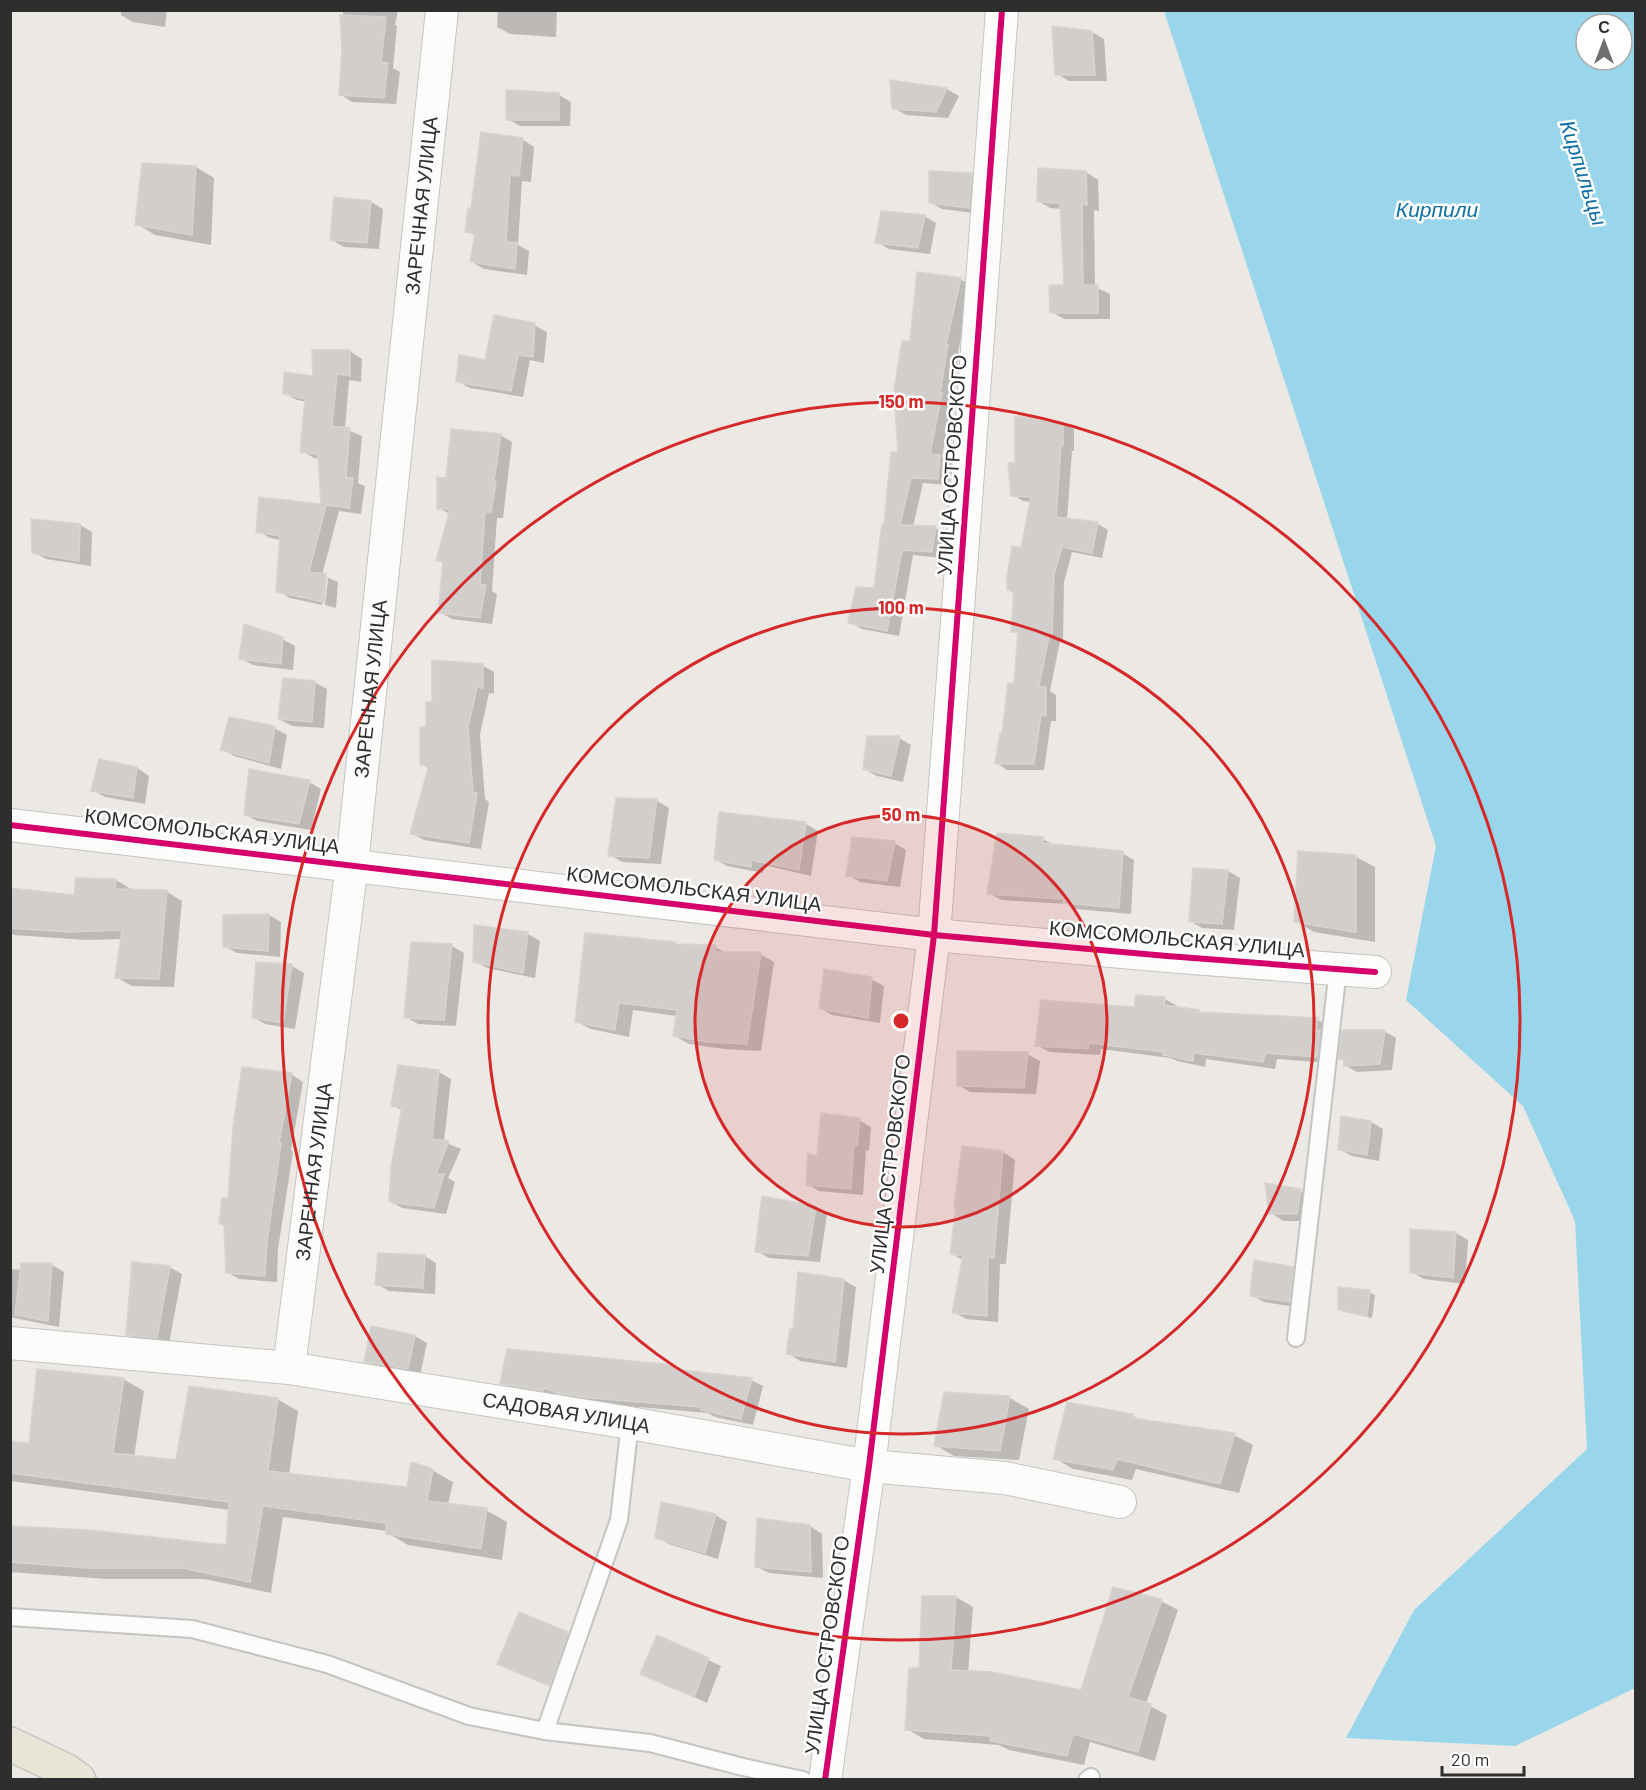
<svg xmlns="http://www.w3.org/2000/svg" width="1646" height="1790" viewBox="0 0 1646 1790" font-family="Barlow,sans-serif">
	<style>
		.water { fill: #99d6ec; fill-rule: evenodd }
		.shadow { fill: #0003 }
		.building { fill: #d1cecb; stroke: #d7d4d0; stroke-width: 1.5 }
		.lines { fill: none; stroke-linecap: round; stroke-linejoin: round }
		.lane-casing { stroke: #c5c4c5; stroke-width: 20 }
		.street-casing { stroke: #c5c4c5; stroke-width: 34 }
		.primary-casing { stroke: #c6c5c4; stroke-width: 36 }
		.lane { stroke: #fcfcfb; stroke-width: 16 }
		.street { stroke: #fcfcfb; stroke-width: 32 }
		.primary { stroke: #e8e4d6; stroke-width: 33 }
		.cycleway-casing { stroke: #fff; stroke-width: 10 }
		.cycleway { stroke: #d6006c; stroke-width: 6 }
		.ring { fill: none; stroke: #d62828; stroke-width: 3 }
		.labels { text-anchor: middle; stroke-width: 5; stroke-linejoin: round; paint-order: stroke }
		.street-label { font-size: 20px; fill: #2e2e2e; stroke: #fff }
		.water-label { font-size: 21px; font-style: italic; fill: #0d6fa3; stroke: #fff }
		.centre { fill: #d62828; stroke: #fff; stroke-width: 3 }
		.ring-label { font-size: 18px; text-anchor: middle; font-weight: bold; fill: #d62828; stroke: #fff; stroke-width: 5; stroke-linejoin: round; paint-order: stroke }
	</style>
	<rect width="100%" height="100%" fill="#ece8e4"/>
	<path class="water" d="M1164,11H1635V1688L1515,1746L1346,1738L1414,1610L1587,1449L1575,1221L1523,1106L1406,1000L1436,846ZM1586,24H1622V60H1586Z"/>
	<g class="shadow">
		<path d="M121,10H167L165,27L133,22L121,15Z"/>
		<path d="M343,10H398L395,25L397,26L393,68L400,72L396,104L352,102L340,94L344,50Z"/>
		<path d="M498,10H557L556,37L510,34L497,27Z"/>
		<path d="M1092,32L1104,39L1107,81H1069L1057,74Z"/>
		<path d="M892,81L947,89L959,96L948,118L906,115L894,108Z"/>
		<path d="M559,95L571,102L570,126H520L508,119Z"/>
		<path d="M522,139L534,147L531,182L522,181L518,245L529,251L527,275L484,269L472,262L476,236L466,231L472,210Z"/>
		<path d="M196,167L214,178L211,245L155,235L137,224Z"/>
		<path d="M1086,172L1098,180L1099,211L1094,210L1095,287L1110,294V319H1064L1052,312L1065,287L1062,209L1050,208L1038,201Z"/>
		<path d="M972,175L984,182L981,214L942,209L930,202Z"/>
		<path d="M371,202L383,209L379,249L344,247L332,240Z"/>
		<path d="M924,216L936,223L930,254L889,249L877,242Z"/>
		<path d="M960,279L972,286L958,352L959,353L951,400L953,401L942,457L952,463L949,485L923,483L913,527L935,528L947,534L943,558L913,555L899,636L862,629L850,622L876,590L900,454L911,343Z"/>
		<path d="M534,325L547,332L544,363L530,360L523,397L470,388L457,381L486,362Z"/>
		<path d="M350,351L362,359L361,382L349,380L345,429L362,436L358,483L365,486L361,514L339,511L322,575L338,582L336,608L325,605L328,578H325L322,605L290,598L278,591L281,540L270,538L258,531L323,505L320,459L314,458L302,451L307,402L297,400L284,393L314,378Z"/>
		<path d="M1063,423L1074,429V451H1072L1067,520L1098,524L1108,530L1102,558L1072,552L1064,582L1063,641H1060L1050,691L1056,695V721H1051L1044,770H1007L997,763L1015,685L1019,634L1013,631L1015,594L1008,590L1022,549L1032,502L1023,501L1013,495L1017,465Z"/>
		<path d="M500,435L512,442L503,518H497L492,591L497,594L492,624L452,619L439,612L445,564L437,560L450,514L439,508L447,479Z"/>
		<path d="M80,525L92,532L91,566L46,559L34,552Z"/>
		<path d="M282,639L295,646L293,670L253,665L240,658Z"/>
		<path d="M482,665L494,672V694L489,693L480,734L485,799L489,802L481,849L424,840L412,833L430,769L422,764L427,729Z"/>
		<path d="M314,682L327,689L324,728L292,726L279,719Z"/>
		<path d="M274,728L287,735L281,769L234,756L222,749Z"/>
		<path d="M899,738L911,745L903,782L877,776L864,769Z"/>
		<path d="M100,761L137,768L149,776L145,804L105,797L93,790Z"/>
		<path d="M309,782L321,789L311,830L257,821L245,814Z"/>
		<path d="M657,801L669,808L661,864L622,862L610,855Z"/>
		<path d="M721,814L806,824L818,831L811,876L764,865L763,873L727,866L715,859Z"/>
		<path d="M1043,839L1056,846L1122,853L1134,860L1131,914L1076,909L1068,904L1001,900L989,893Z"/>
		<path d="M894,843L906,850L900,887L860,882L848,875Z"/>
		<path d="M1356,857L1375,867V942L1314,932L1296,921Z"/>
		<path d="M1228,871L1240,878L1234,930L1202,928L1190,921Z"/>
		<path d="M78,879L116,880L131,889L167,892L182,901L174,987L132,986L116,977L122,939L86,940L14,935L10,933V890L75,897Z"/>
		<path d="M269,915L281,922L280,957L237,953L224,946Z"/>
		<path d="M475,927L528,934L540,941L535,978L487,968L475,961Z"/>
		<path d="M412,943L452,946L464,953L456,1026L418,1024L406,1017Z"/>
		<path d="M675,943L679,946L715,947L726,953L760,954L774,962L761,1051L724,1049L689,1044L675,1036L677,1016L633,1010L629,1037L591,1029L576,1021Z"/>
		<path d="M258,964L292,966L304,973L295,1029L265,1024L253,1017Z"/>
		<path d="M871,979L884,986L880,1023L832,1015L820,1008Z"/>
		<path d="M1137,996L1165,999L1177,1006V1008L1199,1011L1203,1014L1318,1020L1330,1027L1329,1063L1277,1059L1275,1069L1206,1059L1205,1067L1177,1061L1170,1058L1101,1049L1100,1055L1049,1052L1037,1045L1135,1008Z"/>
		<path d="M1384,1031L1396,1038L1392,1070L1357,1072L1345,1065L1346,1062L1340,1058Z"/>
		<path d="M1027,1054L1040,1061L1036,1094L970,1092L958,1085Z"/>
		<path d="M439,1072L451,1079L444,1142L461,1149L448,1178L455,1182L446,1214L402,1208L390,1201L403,1111L393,1105Z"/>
		<path d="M291,1074L303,1082L291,1150L293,1152L278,1249L277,1282L239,1279L227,1272L226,1226L221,1223L229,1200Z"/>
		<path d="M1342,1118L1371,1122L1383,1129L1379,1161L1352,1156L1339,1149Z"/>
		<path d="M859,1120L871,1127L869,1151L866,1150L863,1195L819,1191L807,1184L818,1157Z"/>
		<path d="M1003,1152L1015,1160L1006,1264H1000L998,1322L966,1319L954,1312L964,1261L951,1253Z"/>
		<path d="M1300,1191L1312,1198L1309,1221H1283L1271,1213Z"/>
		<path d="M815,1207L827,1214L820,1262L769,1258L757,1251Z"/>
		<path d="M1456,1233L1468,1240L1465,1284L1424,1279L1411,1272Z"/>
		<path d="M424,1256L436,1263L435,1294L389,1291L377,1284Z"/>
		<path d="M52,1265L64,1272L59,1327L10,1317V1269L22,1270Z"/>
		<path d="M169,1267L182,1274L169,1344L140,1342L127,1334Z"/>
		<path d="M1293,1268L1305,1275L1302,1308L1264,1302L1252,1295Z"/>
		<path d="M843,1280L856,1287L847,1368L800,1361L788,1353L794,1331Z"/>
		<path d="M1369,1292L1375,1295L1372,1318L1345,1312L1339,1309Z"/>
		<path d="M372,1328L415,1336L427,1343L420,1375L378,1368L366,1361Z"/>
		<path d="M672,1367L681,1372L751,1380L763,1386L753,1425L715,1417L708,1413L603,1404L575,1400L556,1393L555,1397L514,1390L502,1383Z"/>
		<path d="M123,1379L144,1391L134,1457L177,1462L277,1399L298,1411L289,1475L408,1489L432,1470L453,1482L448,1505L486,1510L507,1522L502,1560L408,1545L387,1533V1531L283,1517L271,1593L204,1579H107L10,1572V1527L227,1547L230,1510L10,1481V1443L30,1445Z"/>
		<path d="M946,1394L1010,1398L1029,1409L1019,1460L954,1456L935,1445Z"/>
		<path d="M1069,1403L1133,1416L1142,1421L1234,1435L1253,1445L1239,1493L1136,1469L1132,1480L1073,1469L1055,1458Z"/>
		<path d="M715,1515L727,1522L718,1559L669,1544L657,1537Z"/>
		<path d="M810,1526L822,1534L823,1578L769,1573L756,1566Z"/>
		<path d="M956,1597L973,1607L968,1673L1082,1691L1161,1601L1178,1610L1146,1704L1167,1715L1155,1761L1090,1742L1084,1765L1009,1750L999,1745L924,1739L907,1729L920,1670Z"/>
		<path d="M520,1614L580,1641L562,1692L499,1663Z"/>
		<path d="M658,1637L721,1666L707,1703L642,1673Z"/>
	</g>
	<g class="building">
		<path d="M340,15L386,17L381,62L388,63L384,98L339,95L342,50Z"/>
		<path d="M1052,26L1092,31L1095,75H1055Z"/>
		<path d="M890,80L947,88L936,112L892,109Z"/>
		<path d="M506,90L559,93V120H506Z"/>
		<path d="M481,132L523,138L519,176L510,175L506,242L517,243L515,269L470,262L475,233L465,232L468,208H471Z"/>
		<path d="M142,163L196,166L192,235L135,225Z"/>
		<path d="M1038,168L1086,171L1087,205L1082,204L1083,285H1098V313H1050L1049,285H1064L1060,203L1037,202Z"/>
		<path d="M929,171L972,173L969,208L929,203Z"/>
		<path d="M334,197L371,201L367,243L330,240Z"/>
		<path d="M881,211L925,215L918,248L875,243Z"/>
		<path d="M917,272L961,278L946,345H948L940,393H942L930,454L940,455L938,479L911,478L900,525L936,526L932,552L902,550L887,631L848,623L856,587L874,588L882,524H884L891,452H898L894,390L902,341H910Z"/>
		<path d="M494,315L535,323L533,357L518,355L511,391L456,382L459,355L485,360Z"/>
		<path d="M312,350H350V376L337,374L332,426L350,428L346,477L353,478L349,508L326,505L309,572L326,574L324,602L276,592L280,536L256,532L259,497L321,504L318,454L300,452L305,399L283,394L284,372L313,376Z"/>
		<path d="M1015,416L1063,422V446H1061L1056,517L1098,522L1092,553L1062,547L1054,575L1052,636H1049L1039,686L1046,687V716L1041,715L1034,764H995L1000,733H1002L1008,683H1014L1018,632H1011L1014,591L1007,590V576L1012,546L1021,548L1031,497L1011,496L1008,463H1015Z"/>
		<path d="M451,429L501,434L494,481L496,482L491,512H485L480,585H486L480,618L438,613L443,561H436L450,509H437V477L446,478Z"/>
		<path d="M31,519L80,524L79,561L32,553Z"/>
		<path d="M244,624L283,637L281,664L239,659Z"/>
		<path d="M432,660L483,664V688L477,687L468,727L473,793H477L469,843L410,834L429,765H420V727H426V702H432Z"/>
		<path d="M283,678L315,681L312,722L278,719Z"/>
		<path d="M229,717L275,726L269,763L220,750Z"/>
		<path d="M867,736H900L891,776L863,769Z"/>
		<path d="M99,759L137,767L133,798L91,791Z"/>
		<path d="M249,769L310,780L299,824L244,815Z"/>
		<path d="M616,798L657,799L649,858L608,856Z"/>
		<path d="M719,812L806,822L799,870L751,860V867L714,860Z"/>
		<path d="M997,833L1044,837L1043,843L1123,851L1119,908L1063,903V899L987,894Z"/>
		<path d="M852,837L895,841L887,881L846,876Z"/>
		<path d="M1298,851L1356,855V932L1294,922Z"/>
		<path d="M1193,868L1228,870L1222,924L1189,922Z"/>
		<path d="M76,878L116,879L115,889L167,890L159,979L115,978L122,930L70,932L10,928V888L74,895Z"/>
		<path d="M269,914L268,951L223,947V915Z"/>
		<path d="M474,925L528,932L523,973L473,962Z"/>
		<path d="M585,933L675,942V944L715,945V952H761L747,1044L708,1042L673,1036L677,1010L619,1003L615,1030L575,1022Z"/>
		<path d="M411,942L452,944L444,1020L404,1018Z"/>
		<path d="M256,962L292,964L283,1023L252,1018Z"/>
		<path d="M824,969L872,977L868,1018L819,1009Z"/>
		<path d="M1136,995L1165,997L1164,1005L1199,1010V1012L1318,1018L1316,1030H1320L1317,1057L1265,1053L1263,1062L1194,1053L1193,1061L1163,1055L1164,1052L1089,1043L1088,1049L1035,1046L1041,1000L1134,1007Z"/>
		<path d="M1342,1030H1385L1380,1064L1343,1066L1345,1059H1338Z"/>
		<path d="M957,1051L1028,1052L1024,1088L957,1086Z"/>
		<path d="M398,1065L439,1070L432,1139L449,1141L436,1174H444L434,1208L389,1202L391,1167L402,1107L391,1106Z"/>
		<path d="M242,1067L292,1073L279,1143H281L267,1242L265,1276L226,1273L224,1225L219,1224L222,1198L228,1199L233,1127Z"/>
		<path d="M821,1113L860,1118L857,1145L854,1144L851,1189L806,1185L808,1154L817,1156Z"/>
		<path d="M1341,1116L1371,1121L1367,1155L1338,1150Z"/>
		<path d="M962,1146L1003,1151L994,1258H988L987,1316L952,1313L963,1256L950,1254L956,1206H954Z"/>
		<path d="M1265,1183L1301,1189L1297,1214H1269Z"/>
		<path d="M762,1196L816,1206L808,1256L755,1252Z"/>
		<path d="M1410,1229L1456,1232L1453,1278L1410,1273Z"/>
		<path d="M378,1253L425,1255L423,1288L375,1285Z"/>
		<path d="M1254,1260L1294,1267L1290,1302L1250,1296Z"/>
		<path d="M132,1262L170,1266L157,1338L126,1335Z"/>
		<path d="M21,1263H52L48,1321L15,1315Z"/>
		<path d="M798,1272L844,1279L835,1362L786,1354L790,1329H793Z"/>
		<path d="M1338,1287L1370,1290L1367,1316L1338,1310Z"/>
		<path d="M371,1326L415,1335L408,1369L364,1362Z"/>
		<path d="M507,1349L673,1365L672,1369L752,1378L741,1419L701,1410V1407L590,1398L561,1394L544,1388L543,1391L500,1384Z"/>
		<path d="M37,1369L124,1378L113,1453L176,1460L189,1386L278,1398L268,1471L407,1487L411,1462L433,1469L427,1501L487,1508L481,1549L386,1534V1523L263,1506L250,1582L182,1568H86L10,1562V1526L89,1530L226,1545L229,1502L10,1473V1441L29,1443Z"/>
		<path d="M944,1392L1010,1396L1000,1451L934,1446Z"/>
		<path d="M1067,1402L1133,1414L1132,1418L1235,1433L1220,1484L1117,1459L1113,1470L1053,1459Z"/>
		<path d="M661,1502L716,1514L705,1553L655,1538Z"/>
		<path d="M757,1518L810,1525L811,1572L755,1567Z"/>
		<path d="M1113,1587L1162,1599L1128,1697L1151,1704L1138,1752L1073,1734L1067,1756L990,1741L991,1736L905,1730L909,1668H919L922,1596H956L951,1670L992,1672L1081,1690Z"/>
		<path d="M519,1612L568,1632L550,1686L497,1664Z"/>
		<path d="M657,1635L709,1658L694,1697L640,1674Z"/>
	</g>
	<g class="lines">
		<defs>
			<g id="lane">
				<path d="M1296,1338L1338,969"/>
				<path d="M10,1617L192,1629L327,1664L469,1716L545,1731L650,1743L743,1767L803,1780"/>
				<path d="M545,1731L619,1520L630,1423"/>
				<path d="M1087,1780L1091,1777"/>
			</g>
			<g id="street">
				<path d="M10,825L934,935L1167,956L1375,972"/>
				<path id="s1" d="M10,1343L289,1368L630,1423L869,1466L1005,1478L1120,1502"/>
				<path id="s2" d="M289,1368L352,864L442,10"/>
				<path d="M825,1780L869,1466L934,935L1002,10"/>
			</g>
			<path id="primary" d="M10,1744L65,1770L79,1780"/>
		</defs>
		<use href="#lane" class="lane-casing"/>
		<use href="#street" class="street-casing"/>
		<use href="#primary" class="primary-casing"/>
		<use href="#lane" class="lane"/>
		<use href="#street" class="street"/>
		<use href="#primary" class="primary"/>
		<defs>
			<g id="cycleway">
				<path d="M10,825L934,935L1167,956L1375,972"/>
				<path d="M825,1780L869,1466L934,935L1002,10"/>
			</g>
		</defs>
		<use href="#cycleway" class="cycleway-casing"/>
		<use href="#cycleway" class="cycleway"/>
	</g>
	<circle cx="901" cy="1021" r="206" fill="#d62828" fill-opacity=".12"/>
	<g class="ring">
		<circle cx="901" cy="1021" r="206"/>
		<circle cx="901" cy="1021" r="413"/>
		<circle cx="901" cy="1021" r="619"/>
	</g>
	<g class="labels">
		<g class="street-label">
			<text dy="7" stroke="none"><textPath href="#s2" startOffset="1170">ЗАРЕЧНАЯ УЛИЦА</textPath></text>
			<text transform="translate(952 465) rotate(-86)" y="7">УЛИЦА ОСТРОВСКОГО</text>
			<text dy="7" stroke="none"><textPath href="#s2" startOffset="684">ЗАРЕЧНАЯ УЛИЦА</textPath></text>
			<text transform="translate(212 831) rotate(7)" y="7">КОМСОМОЛЬСКАЯ УЛИЦА</text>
			<text transform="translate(694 889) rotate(7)" y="7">КОМСОМОЛЬСКАЯ УЛИЦА</text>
			<text transform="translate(1177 939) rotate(5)" y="7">КОМСОМОЛЬСКАЯ УЛИЦА</text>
			<text transform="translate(890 1164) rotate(-83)" y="7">УЛИЦА ОСТРОВСКОГО</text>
			<text dy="7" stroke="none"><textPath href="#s2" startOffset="198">ЗАРЕЧНАЯ УЛИЦА</textPath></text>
			<text dy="7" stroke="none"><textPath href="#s1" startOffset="561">САДОВАЯ УЛИЦА</textPath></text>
			<text transform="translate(827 1645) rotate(-82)" y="7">УЛИЦА ОСТРОВСКОГО</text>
		</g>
		<g class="water-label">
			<text transform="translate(1583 173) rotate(72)" y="7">Кирпильцы</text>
			<text x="1437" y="217">Кирпили</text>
		</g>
	</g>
	<circle cx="901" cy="1021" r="9" class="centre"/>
	<g class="ring-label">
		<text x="901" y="408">150 m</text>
		<text x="901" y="614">100 m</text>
		<text x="901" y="821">50 m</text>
	</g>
	<rect width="1646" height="1790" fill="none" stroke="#2e2e2e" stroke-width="24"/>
	<g transform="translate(1604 42)"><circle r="28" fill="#ffffff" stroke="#ababab" stroke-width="1.5"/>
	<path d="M0-4.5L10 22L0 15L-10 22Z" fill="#706f6e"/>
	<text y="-9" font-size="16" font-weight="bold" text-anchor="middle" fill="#2e2e2e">С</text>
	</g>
	<path d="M1442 1766v9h82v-9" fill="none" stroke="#2e2e2e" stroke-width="3"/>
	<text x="1451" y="1766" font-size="18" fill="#2e2e2e" stroke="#ffffff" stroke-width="4.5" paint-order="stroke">20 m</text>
</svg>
